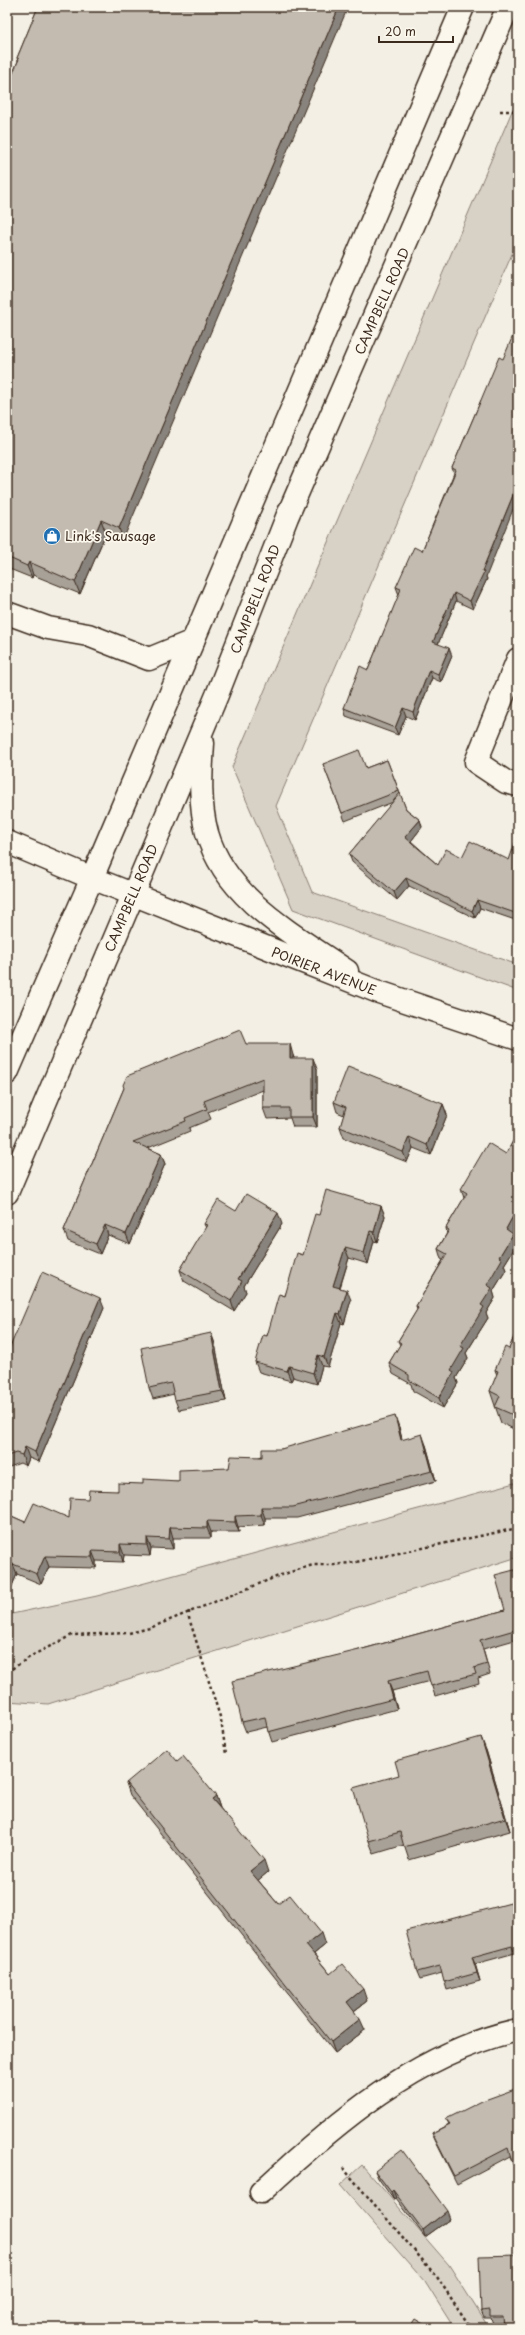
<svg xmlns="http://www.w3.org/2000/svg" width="525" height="2335" viewBox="0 0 525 2335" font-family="'Playpen Sans',sans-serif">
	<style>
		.green { fill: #d8d1c6; stroke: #8a7e72 }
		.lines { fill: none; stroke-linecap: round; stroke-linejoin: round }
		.minor-casing { stroke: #3b2a1e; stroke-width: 25 }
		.major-casing { stroke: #3b2a1e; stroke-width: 25 }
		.path { stroke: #3b2a1e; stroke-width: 2.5; stroke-dasharray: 3 3; stroke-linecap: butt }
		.minor { stroke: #fbf7ec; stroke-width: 22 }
		.major { stroke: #fbf7ec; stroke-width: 22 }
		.wall { fill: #a8a197; stroke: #3b2a1e }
		.shaded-wall { fill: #88837b; stroke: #3b2a1e }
		.building { fill: #c3bbb0; stroke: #3b2a1e }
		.labels { text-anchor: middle; stroke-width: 3.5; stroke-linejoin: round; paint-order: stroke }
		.street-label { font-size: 13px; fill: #3b2a1e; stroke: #fbf7ec }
		.poi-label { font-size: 13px; fill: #3b2a1e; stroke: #fbf7ec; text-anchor: start }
	</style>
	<rect width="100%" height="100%" fill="#f3efe4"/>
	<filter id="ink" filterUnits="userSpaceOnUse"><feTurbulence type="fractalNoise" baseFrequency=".025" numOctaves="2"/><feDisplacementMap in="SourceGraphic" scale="8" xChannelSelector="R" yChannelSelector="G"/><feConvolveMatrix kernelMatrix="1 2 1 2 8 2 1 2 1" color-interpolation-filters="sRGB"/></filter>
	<g filter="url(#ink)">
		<g class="green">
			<path d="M518,97V240L276,806L312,892L518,965V991L293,909L232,767Z"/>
			<path d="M518,1482V1557L48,1704L7,1701V1615L97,1596Z"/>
			<path d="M362,2165L449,2265L489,2328H454L425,2282L340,2185Z"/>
		</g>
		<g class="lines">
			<defs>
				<g id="minor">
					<path d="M7,613L48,628L88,635L149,659L193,641"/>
					<path d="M518,659L476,762L506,782L518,785"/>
					<path d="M7,842L92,878L7,1073"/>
					<path d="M7,1193L133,895"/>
					<path d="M261,2192C334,2124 418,2052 518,2030"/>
				</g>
				<g id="major">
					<path d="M463,7L92,878L376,991L518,1039"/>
					<path d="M203,743C201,773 199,804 207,833C226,899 295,935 347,971"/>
					<path d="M133,895L217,695L287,517L508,7"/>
				</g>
			</defs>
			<use href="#minor" class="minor-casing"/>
			<use href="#major" class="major-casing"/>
			<g class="path">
				<path d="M500,111H518"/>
				<path d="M189,1611V1618L221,1720L226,1754"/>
				<path d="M7,1672L33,1655L72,1635L129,1633L150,1628L281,1575L313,1565H334L356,1562L518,1528"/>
				<path d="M343,2168L437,2277L471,2328"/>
			</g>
			<use href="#minor" class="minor"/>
			<use href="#major" class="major"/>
		</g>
		<g class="wall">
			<path d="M38,7L123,540L106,533L80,594L33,575L32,578L7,568V87L18,61L17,58Z"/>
			<path d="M481,400L486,577L487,579L473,609L456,601L438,644L452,656L441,682L432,678L415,720L406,716L398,735L346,716L344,708L368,670L399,595L396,587L422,551L454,473L452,468Z"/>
			<path d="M387,760L406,809L420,820L422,827L411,841L438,865L462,857L509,860L518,844V921L480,908L475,918L409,886L397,900L352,862L349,854L393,802L345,821L323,764L366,768Z"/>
			<path d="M246,1044L293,1055L294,1058L317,1069V1127H293L290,1118L267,1119L263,1108V1090L208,1112L211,1119L189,1128L190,1131L148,1148L161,1154L165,1164L130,1244L108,1235L100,1254L68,1241L64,1230L124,1088Z"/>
			<path d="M334,1102L443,1104L447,1115L431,1155L413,1148L407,1162L344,1138L340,1127L344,1115L337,1112Z"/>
			<path d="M518,1132V1225L513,1233L517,1244L504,1265L506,1270L493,1291L495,1298L486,1313L488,1318L466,1353L468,1358L456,1378L458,1383L443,1408L413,1391L411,1384L393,1374L389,1363L400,1345L398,1341L417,1310L416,1306L443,1260L441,1259L438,1249L447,1233L446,1228L464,1198L461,1189L506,1154Z"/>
			<path d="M381,1206L385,1216L377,1242L374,1241L368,1264L349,1258L340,1288L351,1300L344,1324L341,1323L328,1367L322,1366L317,1384L293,1377L291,1381L259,1372L255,1362L303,1255L319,1215Z"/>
			<path d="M236,1211L282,1224L244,1286L246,1292L234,1311L184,1281L180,1270L206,1228L204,1224Z"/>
			<path d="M104,1308L39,1462L29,1458L26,1466L20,1463L7,1468V1354Z"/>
			<path d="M518,1327V1431L501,1423L490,1391L497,1375L495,1370L509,1349Z"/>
			<path d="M211,1333L215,1344L226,1401L179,1410L175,1400L174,1394L153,1399L149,1388Z"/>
			<path d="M399,1427L402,1440L426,1445L436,1481L297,1518H265V1525L238,1527L239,1532H211V1538H173V1549L151,1548L150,1556L124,1555L123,1562L96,1561V1568L49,1567L41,1584L17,1574L9,1593L7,1592V1514L25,1522L69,1518L88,1499L143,1484L179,1481L229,1468L281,1449Z"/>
			<path d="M518,1569V1639L483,1649L490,1674L478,1678L479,1683L435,1696L430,1681L392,1691L397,1709L272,1742L267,1727L246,1732L242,1722L359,1650L505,1610Z"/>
			<path d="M486,1750L510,1831L409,1860L404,1845L374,1854L369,1841L399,1775Z"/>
			<path d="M177,1761L216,1796L220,1808L268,1872L258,1880L278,1904L325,1945L314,1954L330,1974L367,2001L354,2011L365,2030L335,2053L130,1795L126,1783Z"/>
			<path d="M518,1901V1965L515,1953L475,1964L480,1981L447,1990L442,1973L420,1979L417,1972Z"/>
			<path d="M518,2096V2177L510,2156L457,2184L435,2140L432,2133L449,2124L446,2119Z"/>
			<path d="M375,2171L450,2219L425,2237L396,2198L393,2199L378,2178Z"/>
			<path d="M518,2255L504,2323L493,2324L491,2318H484L481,2311Z"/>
		</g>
		<g class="shaded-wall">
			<path d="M339,7H348L123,540L119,528Z"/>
			<path d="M518,483V497L486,577L487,579L473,609L470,601Z"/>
			<path d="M101,520L106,533L80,594L75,582Z"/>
			<path d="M29,562L33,575L32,578L27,566Z"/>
			<path d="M454,593L456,601L436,649L433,642Z"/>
			<path d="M449,648L452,656L441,682L438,674Z"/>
			<path d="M429,670L432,678L415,720L413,712Z"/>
			<path d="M403,708L406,716L398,735L395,728Z"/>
			<path d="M420,820L422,827L408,845L405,837Z"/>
			<path d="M406,878L409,886L397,900L394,892Z"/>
			<path d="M477,900L480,908L475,918L472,911Z"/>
			<path d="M290,1044L293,1055L294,1069L290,1058Z"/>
			<path d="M313,1058L317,1069V1127L313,1117Z"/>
			<path d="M443,1104L447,1115L431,1155L427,1145Z"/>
			<path d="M409,1137L413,1148L407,1162L403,1152Z"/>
			<path d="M161,1154L165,1164L130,1244L126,1234Z"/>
			<path d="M381,1206L385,1216L377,1242L374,1232Z"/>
			<path d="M518,1207V1225L509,1240L506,1229Z"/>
			<path d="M278,1213L282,1224L244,1286L246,1292L234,1311L231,1301L238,1279Z"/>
			<path d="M105,1225L108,1235L100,1254L96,1244Z"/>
			<path d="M370,1231L374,1241L368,1264L364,1253Z"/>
			<path d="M513,1234L517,1244L504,1265L506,1270L493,1291L495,1298L486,1313L488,1318L466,1353L468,1358L456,1378L458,1383L443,1408L439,1398L460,1346L481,1305L487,1285L499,1257Z"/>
			<path d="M345,1248L349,1258L337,1296L333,1286Z"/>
			<path d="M347,1290L351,1300L344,1324L340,1314Z"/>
			<path d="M100,1298L104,1308L39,1462L35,1452Z"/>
			<path d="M337,1313L341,1323L328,1367L324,1357Z"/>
			<path d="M211,1333L215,1344L226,1401L222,1391Z"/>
			<path d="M318,1355L322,1366L317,1384L313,1373Z"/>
			<path d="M289,1366L293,1377L291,1381L287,1371Z"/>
			<path d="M395,1416L399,1427L405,1450L401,1440Z"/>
			<path d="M422,1434L426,1445L436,1481L432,1471Z"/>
			<path d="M25,1447L29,1458L26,1466L22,1455Z"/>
			<path d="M261,1507L265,1518V1525L261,1515Z"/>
			<path d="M235,1516L238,1527L239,1532L235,1522Z"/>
			<path d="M207,1521L211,1532V1538L207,1528Z"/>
			<path d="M170,1527L173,1538V1549L169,1539Z"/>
			<path d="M147,1538L151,1548L150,1556L147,1545Z"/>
			<path d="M120,1544L124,1555L123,1562L120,1552Z"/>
			<path d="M92,1551L96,1561V1568L92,1557Z"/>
			<path d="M45,1556L49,1567L41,1584L37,1574Z"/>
			<path d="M13,1564L17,1574L9,1593L7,1587V1578Z"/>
			<path d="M388,1681L392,1691L397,1709L393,1699Z"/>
			<path d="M481,1737L486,1750L510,1831L505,1818Z"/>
			<path d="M216,1796L220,1808L212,1799Z"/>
			<path d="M264,1860L268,1872L255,1883L250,1871Z"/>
			<path d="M321,1933L325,1945L310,1957L306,1945Z"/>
			<path d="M472,1957L475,1964L480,1981L477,1973Z"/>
			<path d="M363,1989L367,2001L351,2013L347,2002Z"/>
			<path d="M360,2019L365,2030L335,2053L331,2042Z"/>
			<path d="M393,2190L396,2198L393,2199L391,2192Z"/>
			<path d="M447,2211L450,2219L425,2237L423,2230Z"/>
		</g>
		<g class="building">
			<path d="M38,7H339L119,528L101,520L75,582L29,562L27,566L7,557V488L10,482L7,481V87L19,59L17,58Z"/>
			<path d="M518,324V483L482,571L484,572L470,601L454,593L433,642L449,648L438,674L429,670L413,712L403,708L395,728L344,708L360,666L368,670L401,589L396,587L414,547L422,551L456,470L452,468L481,400L499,357L503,359Z"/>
			<path d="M359,750L366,768L387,760L399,791L342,813L323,764Z"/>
			<path d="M400,793L406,809L420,820L405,837L438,865L446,849L462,857L470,841L509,860L515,843L518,844V914L477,900L472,911L406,878L394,892L349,854Z"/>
			<path d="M240,1030L246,1044H290V1058H313V1117H289V1108H263V1078L204,1101L207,1109L185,1118L186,1121L133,1142L161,1154L126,1234L105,1225L96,1244L64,1230L124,1088L123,1085L127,1076Z"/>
			<path d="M348,1066L443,1104L427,1145L409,1137L403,1152L340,1127L346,1107L334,1102Z"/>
			<path d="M518,1132V1207L506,1229L513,1234L499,1257L502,1259L487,1285L492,1288L481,1305L484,1307L460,1346L464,1348L451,1370L454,1372L439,1398L409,1380V1375L389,1363L401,1343L398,1341L418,1308L416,1306L447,1254L438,1249L449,1230L446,1228L467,1193L461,1189L488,1143L506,1154Z"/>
			<path d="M326,1190L381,1206L374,1232L370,1231L364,1253L345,1248L333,1286L347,1290L340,1314L337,1313L324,1357L318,1355L313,1373L289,1366L287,1371L255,1362L263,1335L267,1336L279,1294L285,1296L297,1253L303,1255L315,1214L319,1215Z"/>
			<path d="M246,1194L278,1213L238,1279L242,1281L231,1301L180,1270L207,1225L204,1224L218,1200L236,1211Z"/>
			<path d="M42,1272L100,1298L35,1452L25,1447L22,1455L16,1453L7,1456V1354Z"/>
			<path d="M518,1327V1417L495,1407L500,1396L490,1391L498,1371L495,1370L505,1347L509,1349Z"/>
			<path d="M211,1333L222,1391L175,1400L171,1383L149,1388L141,1348Z"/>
			<path d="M395,1416L401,1440L422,1434L432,1471L293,1507H261V1515L235,1516V1522L207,1521V1528L170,1527L169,1539L147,1538V1545L120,1544V1552L92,1551V1557L45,1556L37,1574L13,1564L7,1578V1514L25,1522L34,1503L69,1518L70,1498L88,1499L89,1490L118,1491V1483L143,1484V1479L179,1481V1470L229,1468L231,1456L262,1457V1449H281Z"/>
			<path d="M518,1569V1629L480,1640L487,1664L474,1668L476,1674L431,1686L427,1671L388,1681L393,1699L268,1732L265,1717L242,1722L232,1681L359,1650L505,1610L495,1575Z"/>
			<path d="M481,1737L505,1818L404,1847L400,1832L369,1841L353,1788L399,1775L395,1761Z"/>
			<path d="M167,1749L177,1761L183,1756L216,1796L212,1799L264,1860L250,1871L278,1904L290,1895L321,1933L306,1945L330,1974L342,1964L363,1989L347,2002L360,2019L331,2042L126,1783Z"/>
			<path d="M518,1901V1961H517L512,1946L472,1957L477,1973L444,1982L440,1966L417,1972L406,1931Z"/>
			<path d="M515,2089L518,2096V2169L515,2170L508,2148L454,2176L432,2133L450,2124L446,2119L482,2101Z"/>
			<path d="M402,2150L447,2211L423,2230L393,2190L391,2192L375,2171Z"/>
			<path d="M518,2255V2328H504L503,2316H490V2310L481,2311L479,2256Z"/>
			<path d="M415,2319L430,2328H409Z"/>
		</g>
	</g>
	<defs>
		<symbol id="shop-disc" viewBox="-11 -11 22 22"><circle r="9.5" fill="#1f6fb2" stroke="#fbf7ec"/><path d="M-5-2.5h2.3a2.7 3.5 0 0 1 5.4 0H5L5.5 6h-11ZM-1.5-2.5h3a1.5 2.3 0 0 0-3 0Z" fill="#fff"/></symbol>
	</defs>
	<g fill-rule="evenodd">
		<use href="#shop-disc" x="42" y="526" width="20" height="20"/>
	</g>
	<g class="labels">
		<g class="street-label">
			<text transform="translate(382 301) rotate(-66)" y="5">CAMPBELL ROAD</text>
			<text transform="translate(255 599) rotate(-69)" y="5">CAMPBELL ROAD</text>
			<text transform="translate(131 898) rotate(-67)" y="5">CAMPBELL ROAD</text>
			<text transform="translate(324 971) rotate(21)" y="5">POIRIER AVENUE</text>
		</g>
		<g class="poi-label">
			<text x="65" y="541">Link's Sausage</text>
		</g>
	</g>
	<rect width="525" height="2335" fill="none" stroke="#fbf7ec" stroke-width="24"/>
	<rect x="12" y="12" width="501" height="2311" fill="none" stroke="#3b2a1e" stroke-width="1.5" filter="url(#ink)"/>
	<path d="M379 36v6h74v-6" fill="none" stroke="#3b2a1e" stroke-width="2"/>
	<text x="385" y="36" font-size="12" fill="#3b2a1e" stroke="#fbf7ec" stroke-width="3" paint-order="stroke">20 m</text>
</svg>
